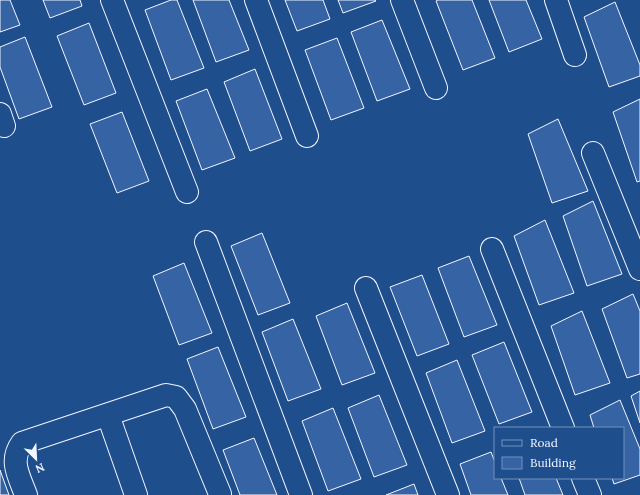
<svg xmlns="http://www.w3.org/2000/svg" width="640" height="495" viewBox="0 0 640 495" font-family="Lora,serif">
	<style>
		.building { fill: #3563a3; stroke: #f2f6ff }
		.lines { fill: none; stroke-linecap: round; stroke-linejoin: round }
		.minor-casing { stroke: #f2f6ff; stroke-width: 24 }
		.minor { stroke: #1f4e8c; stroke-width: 22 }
	</style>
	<rect width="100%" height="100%" fill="#1f4e8c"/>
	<g class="building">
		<path d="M0,0H10L20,25L0,32Z"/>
		<path d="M43,0H80L82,6L50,18Z"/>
		<path d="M171,0H177L204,68L171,80L145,10Z"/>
		<path d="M193,0H229L249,50L216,62Z"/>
		<path d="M285,0H323L330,19L297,31Z"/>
		<path d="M338,0H375L376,1L343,13Z"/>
		<path d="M438,0H472L495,58L463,70L436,1Z"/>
		<path d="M489,0H526L542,39L509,52Z"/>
		<path d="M615,2L640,65V76L609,87L584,17Z"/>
		<path d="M382,20L410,89L377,101L351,32Z"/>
		<path d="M89,23L116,93L84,105L57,36Z"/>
		<path d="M25,37L52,107L19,119L0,67V47Z"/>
		<path d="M337,38L364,108L331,120L305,50Z"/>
		<path d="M255,69L282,139L250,151L224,82Z"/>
		<path d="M207,89L235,158L202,170L176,101Z"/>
		<path d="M640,99V181L637,182L613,112Z"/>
		<path d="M122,112L149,181L117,193L90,124Z"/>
		<path d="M558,119L588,191L552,203L528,134Z"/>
		<path d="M593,201L622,274L587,286L563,216Z"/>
		<path d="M545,220L574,293L539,305L514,236Z"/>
		<path d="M262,233L290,303L258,315L231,246Z"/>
		<path d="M469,256L497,325L464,337L438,268Z"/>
		<path d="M184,263L212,333L179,345L153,276Z"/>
		<path d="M422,275L449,344L417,356L390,287Z"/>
		<path d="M633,294L640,311V374L627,378L602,309Z"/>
		<path d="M347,303L375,373L342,385L316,316Z"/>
		<path d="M582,311L610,383L575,395L551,326Z"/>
		<path d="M293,319L321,389L288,401L262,332Z"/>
		<path d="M504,342L532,412L499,424L472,355Z"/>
		<path d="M218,347L246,417L213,429L187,359Z"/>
		<path d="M457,360L485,431L452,443L426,373Z"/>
		<path d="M640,391V423L631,396Z"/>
		<path d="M379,395L407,465L374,477L348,408Z"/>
		<path d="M620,400L640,449V475L614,484L612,478H623V428H594L590,415Z"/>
		<path d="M333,408L361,479L328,491L302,421Z"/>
		<path d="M254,438L277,495H240L223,450Z"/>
		<path d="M491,452L495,462V478H501L508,495H471L460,464Z"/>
		<path d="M0,470L9,495H0Z"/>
		<path d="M519,478H556L563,495H525Z"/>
		<path d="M414,484L418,495H386Z"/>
	</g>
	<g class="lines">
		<defs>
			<g id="minor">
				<path d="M112,0L187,192"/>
				<path d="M256,0L307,136"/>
				<path d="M402,0L436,88"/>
				<path d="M556,0L575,55"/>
				<path d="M0,114L4,126"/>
				<path d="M593,153L640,269"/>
				<path d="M206,242L301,495"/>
				<path d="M492,249L563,428"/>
				<path d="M366,288L448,495"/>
				<path d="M108,415L136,495"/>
				<path d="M583,478L590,495"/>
				<path d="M26,495C19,476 9,461 22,443L166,395L176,397L185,409L220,494"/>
			</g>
		</defs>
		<use href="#minor" class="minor-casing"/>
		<use href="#minor" class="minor"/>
	</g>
	<rect x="494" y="427" width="130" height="52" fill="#1f4e8c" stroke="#7391ba"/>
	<rect x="502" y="440" width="20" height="6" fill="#1f4e8c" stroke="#7391ba"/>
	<text x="530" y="447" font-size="12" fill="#f2f6ff">Road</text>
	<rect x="502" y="457" width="20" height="12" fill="#3563a3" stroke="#7391ba"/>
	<text x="530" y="467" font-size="12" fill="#f2f6ff">Building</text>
	<g transform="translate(36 459) rotate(156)" stroke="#1f4e8c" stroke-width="3" paint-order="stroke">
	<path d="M0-3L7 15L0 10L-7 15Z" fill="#f2f6ff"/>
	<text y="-6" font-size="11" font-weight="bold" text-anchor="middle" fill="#f2f6ff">N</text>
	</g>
</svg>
